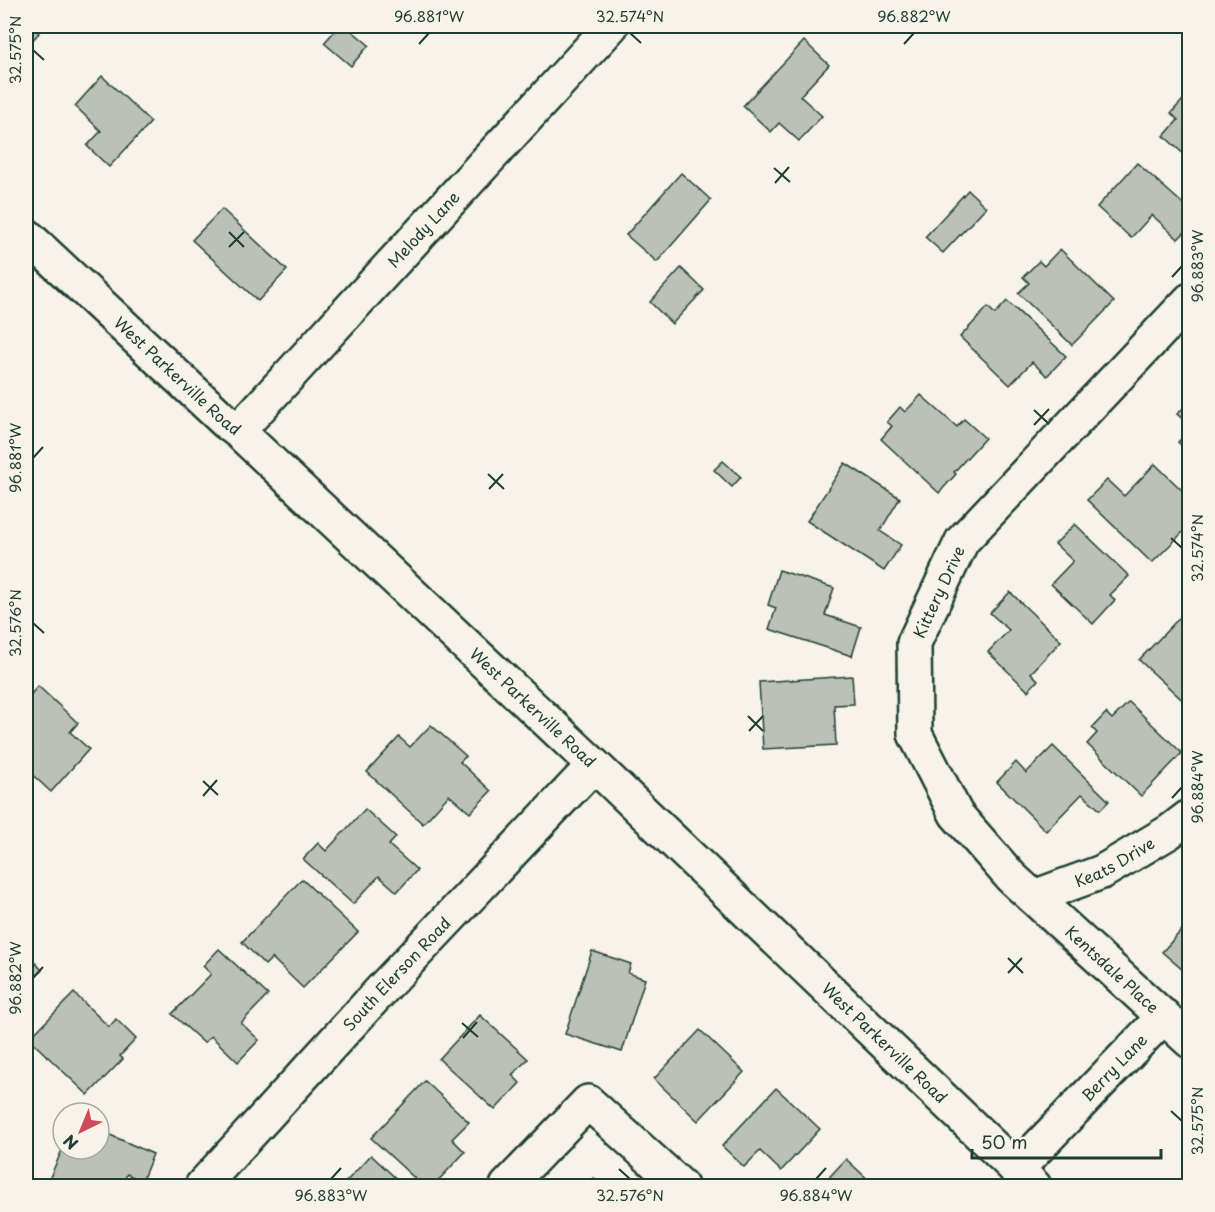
<svg xmlns="http://www.w3.org/2000/svg" width="1215" height="1212" viewBox="0 0 1215 1212" font-family="'Playpen Sans',sans-serif">
	<style>
		.building { fill: #bbc1b6; stroke: #1f3d34; stroke-width: 1.5 }
		.lines { fill: none; stroke-linecap: round; stroke-linejoin: round }
		.minor-casing { stroke: #1f3d34; stroke-width: 38 }
		.major-casing { stroke: #1f3d34; stroke-width: 38 }
		.minor { stroke: #f7f3e8; stroke-width: 33 }
		.major { stroke: #f7f3e8; stroke-width: 33 }
		.ticks { fill: none; stroke: #1f3d34; stroke-width: 2 }
		.labels { text-anchor: middle; stroke-width: 5; stroke-linejoin: round; paint-order: stroke }
		.street-label { font-size: 16px; fill: #1f3d34; stroke: #f7f3e8 }
		.neatline { fill: none; stroke: #1f3d34; stroke-width: 2 }
		.ticks-label { font-size: 15px; text-anchor: middle; fill: #1f3d34 }
	</style>
	<rect width="100%" height="100%" fill="#f7f3e8"/>
	<filter id="ink" filterUnits="userSpaceOnUse"><feTurbulence type="fractalNoise" baseFrequency=".0167" numOctaves="2"/><feDisplacementMap in="SourceGraphic" scale="12" xChannelSelector="R" yChannelSelector="G"/><feConvolveMatrix kernelMatrix="1 2 1 2 8 2 1 2 1" color-interpolation-filters="sRGB"/></filter>
	<g filter="url(#ink)">
		<g class="building">
			<path d="M26,26H31L39,33L26,47Z"/>
			<path d="M339,26H346L369,45L351,66L324,43Z"/>
			<path d="M804,41L829,65L800,96L822,116L799,141L779,123L771,132L743,106Z"/>
			<path d="M102,76L151,122L109,167L87,146L101,131L75,106Z"/>
			<path d="M1183,100L1190,106V160L1164,136L1178,120L1171,113Z"/>
			<path d="M1137,163L1190,210V227L1178,239L1152,215L1131,238L1097,207Z"/>
			<path d="M681,173L711,200L657,262L626,235Z"/>
			<path d="M968,190L986,207L943,253L925,237Z"/>
			<path d="M222,209L287,270L258,301L192,240Z"/>
			<path d="M1060,249L1114,302L1072,345L1018,293L1029,283L1023,277L1039,261L1044,266Z"/>
			<path d="M681,268L704,290L672,324L650,302Z"/>
			<path d="M1007,301L1066,356L1047,376L1032,362L1010,385L960,337L988,307L995,314Z"/>
			<path d="M921,395L957,427L964,419L985,438L954,472L956,474L939,493L881,439L892,426L887,422L900,407L905,412Z"/>
			<path d="M1190,402V426L1177,414Z"/>
			<path d="M1190,430V454L1178,442Z"/>
			<path d="M723,461L741,477L732,487L714,470Z"/>
			<path d="M845,463L900,498L880,531L901,545L884,571L807,521Z"/>
			<path d="M1155,464L1190,498V525L1152,563L1087,500L1107,480L1124,496Z"/>
			<path d="M1075,524L1129,576L1110,595L1115,600L1093,624L1051,584L1073,561L1055,544Z"/>
			<path d="M779,570L834,588L825,615L861,627L852,656L769,629L776,608L768,605Z"/>
			<path d="M1010,592L1061,641L1031,673L1038,680L1028,691L988,652L1009,630L990,613Z"/>
			<path d="M1179,618L1190,628V707L1139,660Z"/>
			<path d="M852,676L854,704L834,705L836,745L763,749L759,682Z"/>
			<path d="M38,686L78,723L70,732L89,749L51,792L26,769V760L33,752L26,745V698L27,699Z"/>
			<path d="M1129,702L1182,753L1141,796L1087,744L1097,733L1092,728L1106,713L1112,719Z"/>
			<path d="M431,725L466,756L460,762L491,791L470,813L449,795L423,824L367,772L399,737L410,747Z"/>
			<path d="M1053,746L1109,801L1100,810L1082,794L1046,831L997,782L1016,762L1026,773Z"/>
			<path d="M365,809L396,837L389,845L417,870L397,892L379,876L353,904L303,859L318,843L326,851Z"/>
			<path d="M302,879L358,932L303,988L272,958L265,965L242,942Z"/>
			<path d="M1190,921V976L1162,952Z"/>
			<path d="M219,949L268,995L241,1023L259,1040L238,1062L211,1036L204,1043L172,1014L211,974L203,966Z"/>
			<path d="M592,951L631,964L628,973L645,979L622,1052L565,1034Z"/>
			<path d="M26,953L42,970L26,987Z"/>
			<path d="M74,993L109,1027L116,1019L136,1039L120,1056L123,1059L88,1095L29,1039Z"/>
			<path d="M480,1015L528,1059L512,1075L520,1083L495,1110L439,1059Z"/>
			<path d="M700,1030L744,1072L698,1121L654,1079Z"/>
			<path d="M425,1081L469,1122L452,1139L465,1152L433,1186H423L371,1138Z"/>
			<path d="M776,1088L820,1129L781,1171L760,1151L744,1167L722,1146Z"/>
			<path d="M99,1130L153,1154L142,1181L127,1174L121,1186H46L63,1148V1149H99Z"/>
			<path d="M371,1155L404,1186H342Z"/>
			<path d="M846,1159L875,1186H821Z"/>
			<path d="M594,1178L603,1186H586Z"/>
		</g>
		<g class="lines">
			<defs>
				<g id="minor">
					<path id="s1" d="M1190,300L962,541L914,643L915,734L956,814L1011,877L1190,1041"/>
					<path id="s2" d="M238,431L611,26"/>
					<path id="s3" d="M1034,897L1102,872L1169,832L1190,816"/>
					<path id="s4" d="M1016,1170L1164,1016"/>
					<path id="s5" d="M202,1186L385,986L594,765"/>
					<path d="M507,1186L588,1102L681,1186"/>
				</g>
				<g id="major">
					<path id="s6" d="M26,235L226,422L238,431L594,765L1034,1186"/>
				</g>
			</defs>
			<use href="#minor" class="minor-casing"/>
			<use href="#major" class="major-casing"/>
			<use href="#minor" class="minor"/>
			<use href="#major" class="major"/>
		</g>
	</g>
	<path class="ticks" d="M630,33L641,43M419,44L429,33M904,44L914,33M33,50L44,60M774,168L790,182M775,183L789,167M229,232L244,247M229,247L244,232M1172,277L1182,266M1034,410L1049,424M1034,425L1049,409M33,458L43,447M488,474L504,489M489,489L503,474M1171,538L1182,548M33,623L44,633M748,716L763,731M749,731L763,716M203,781L218,795M203,796L217,780M1172,798L1182,787M1008,958L1023,973M1008,973L1022,958M33,978L43,967M462,1023L478,1037M463,1038L477,1022M1171,1111L1182,1121M619,1169L630,1179M331,1179L341,1168M816,1179L826,1168"/>
	<g class="labels">
		<g class="street-label">
			<text dy="6" stroke="none"><textPath href="#s2" startOffset="274">Melody Lane</textPath></text>
			<text dy="6" stroke="none"><textPath href="#s6" startOffset="207">West Parkerville Road</textPath></text>
			<text transform="translate(939 592) rotate(-65)" y="6">Kittery Drive</text>
			<text dy="6" stroke="none"><textPath href="#s6" startOffset="693">West Parkerville Road</textPath></text>
			<text dy="6" stroke="none"><textPath href="#s3" startOffset="88">Keats Drive</textPath></text>
			<text dy="6" stroke="none"><textPath href="#s1" startOffset="846">Kentsdale Place</textPath></text>
			<text dy="6" stroke="none"><textPath href="#s5" startOffset="288">South Elerson Road</textPath></text>
			<text dy="6" stroke="none"><textPath href="#s6" startOffset="1179">West Parkerville Road</textPath></text>
			<text dy="6" stroke="none"><textPath href="#s4" startOffset="142">Berry Lane</textPath></text>
		</g>
	</g>
	<rect width="1215" height="1212" fill="none" stroke="#f7f3e8" stroke-width="66"/>
	<g transform="translate(81 1131) rotate(223)"><circle r="28" fill="#f7f3e8" stroke="#a1aaa0" stroke-width="1.5"/>
	<path d="M0-4.5L10 22L0 15L-10 22Z" fill="#d1495b"/>
	<text y="-9" font-size="16" font-weight="bold" text-anchor="middle" fill="#1f3d34">N</text>
	</g>
	<path d="M972 1149v9h189v-9" fill="none" stroke="#1f3d34" stroke-width="3"/>
	<text x="981" y="1149" font-size="18" fill="#1f3d34" stroke="#f7f3e8" stroke-width="4.5" paint-order="stroke">50 m</text>
	<rect x="33" y="33" width="1149" height="1146" class="neatline"/>
	<g class="ticks-label">
		<text x="429" y="22">96.881°W</text>
		<text x="630" y="22">32.574°N</text>
		<text x="914" y="22">96.882°W</text>
		<text transform="translate(16 50) rotate(-90)" y="5">32.575°N</text>
		<text transform="translate(1198 266) rotate(-90)" y="5">96.883°W</text>
		<text transform="translate(16 458) rotate(-90)" y="5">96.881°W</text>
		<text transform="translate(1198 548) rotate(-90)" y="5">32.574°N</text>
		<text transform="translate(16 623) rotate(-90)" y="5">32.576°N</text>
		<text transform="translate(1198 787) rotate(-90)" y="5">96.884°W</text>
		<text transform="translate(16 978) rotate(-90)" y="5">96.882°W</text>
		<text transform="translate(1198 1121) rotate(-90)" y="5">32.575°N</text>
		<text x="331" y="1201">96.883°W</text>
		<text x="630" y="1201">32.576°N</text>
		<text x="816" y="1201">96.884°W</text>
	</g>
</svg>
